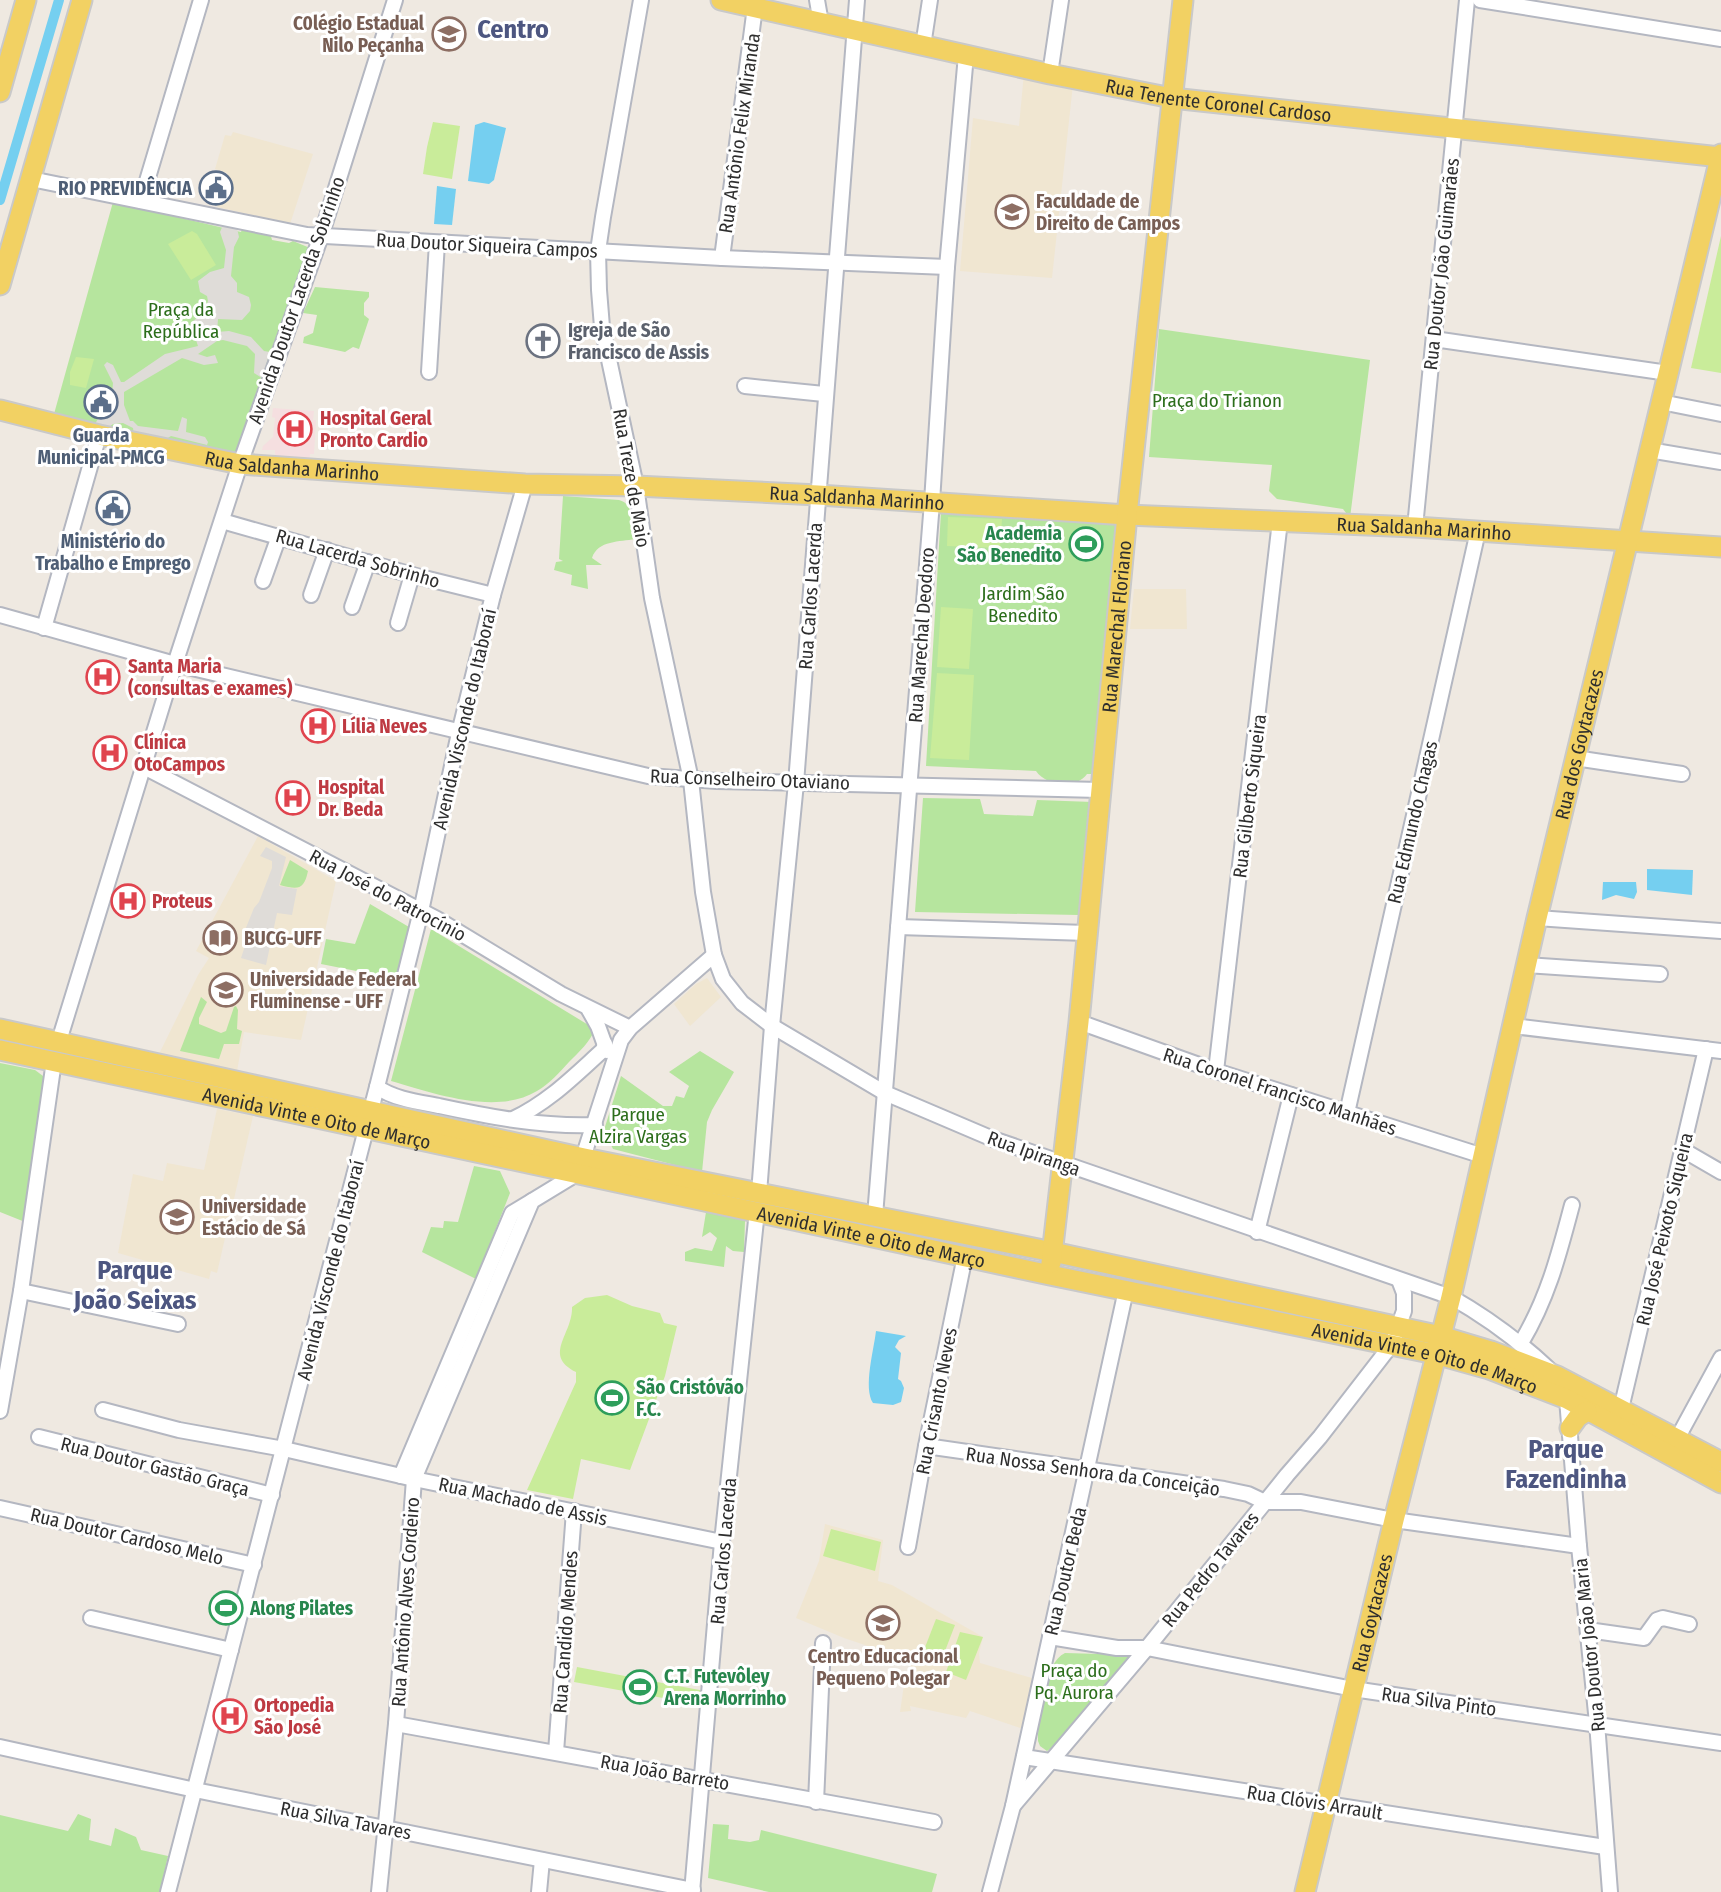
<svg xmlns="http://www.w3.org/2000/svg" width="1721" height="1892" viewBox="0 0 1721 1892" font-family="'Fira Sans Condensed',sans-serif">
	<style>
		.education { fill: #f0e6d1 }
		.medical { fill: #f5dfe0 }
		.green { fill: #b6e59e }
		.pitch { fill: #c9ec9a }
		.plaza { fill: #dfdcd8 }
		.water { fill: #75cff0 }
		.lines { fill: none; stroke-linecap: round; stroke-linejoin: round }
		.canal { stroke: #75cff0; stroke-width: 10 }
		.minor-casing { stroke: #b4b7c1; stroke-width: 18 }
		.major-casing { stroke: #c9c9c9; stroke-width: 23 }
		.minor { stroke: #fff; stroke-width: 14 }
		.major { stroke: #f2d163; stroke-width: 19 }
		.labels { text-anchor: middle; stroke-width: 6; stroke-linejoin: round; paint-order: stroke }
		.education-label { font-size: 19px; font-weight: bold; fill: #785e54; stroke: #fff; text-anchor: start }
		.street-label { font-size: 19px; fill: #2e2e2e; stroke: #fff }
		.service-label { font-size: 19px; font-weight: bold; fill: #4e5e75; stroke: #fff }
		.park-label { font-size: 19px; fill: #2c6e1b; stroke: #fff }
		.worship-label { font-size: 19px; font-weight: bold; fill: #5b616d; stroke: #fff; text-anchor: start }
		.health-label { font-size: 19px; font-weight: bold; fill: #be3a42; stroke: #fff; text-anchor: start }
		.leisure-label { font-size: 19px; font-weight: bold; fill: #27864d; stroke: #fff; text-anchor: start }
		.district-label { font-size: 26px; font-weight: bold; fill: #4d5680; stroke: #fff }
	</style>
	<rect width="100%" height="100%" fill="#efe9e1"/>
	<g class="education">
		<path d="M1024,73L1073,84L1052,278L960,271L973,118L1019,126Z"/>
		<path d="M233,132L313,154L290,224L217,207L227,173L215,169L225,135L231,136Z"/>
		<path d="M1134,589H1186L1187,629H1130Z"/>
		<path d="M258,836L336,881L301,1040L244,1032L237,1071L159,1054L198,975L209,958L196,951Z"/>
		<path d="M707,978L721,997L690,1026L674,1004L696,984Z"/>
		<path d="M217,1109L253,1116L217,1273L211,1271L209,1279L118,1253L133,1174L163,1181L167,1163L204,1170Z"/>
		<path d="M825,1524L883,1540L878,1581L892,1585L983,1637L979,1653L980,1663L1032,1678L1023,1729L970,1711L966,1718L910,1706L911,1711L900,1712L905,1678L911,1666L910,1660L844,1638L796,1618L819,1561Z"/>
	</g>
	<path class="medical" d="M273,408L314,411L313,420H316L314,454H310L309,461L281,458L275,455V450H262L263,446L273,437L275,418L272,417Z"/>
	<g class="green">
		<path d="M113,202L241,232L242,229L271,236L272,240L289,243L293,241L310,248L304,270H300L285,315L288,317L240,456L54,414Z"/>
		<path d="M315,287L369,292V297L364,303V315L369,319L359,349L353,347L345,352L303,343L304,337L313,333L317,315L303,313Z"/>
		<path d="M1159,329L1370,360L1350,518L1343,509L1277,499L1269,491L1272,465L1149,457Z"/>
		<path d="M563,496L619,500C635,504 633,525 635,539C620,542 598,540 592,558L602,565H586L588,589L571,585L572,575L554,570L556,562L563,561L559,559Z"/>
		<path d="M941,512L1118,522L1093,774H1087C1076,790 1046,786 1036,771L926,766Z"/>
		<path d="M923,798L980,799L984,814L1033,816L1037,800L1093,802L1079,915L915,912Z"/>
		<path d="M290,860L308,871C304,890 298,890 280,885Z"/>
		<path d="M370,904L409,927V933L397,979L321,964L326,939L355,944Z"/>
		<path d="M431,929L595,1029C590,1042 579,1052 569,1062C560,1072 549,1084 537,1091C496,1116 433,1093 391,1081Z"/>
		<path d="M201,997L207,1002L199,1018V1024L221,1033L226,1031L234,1007L236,1006L238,1010L237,1029L242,1031L239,1044H224L219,1059L180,1051Z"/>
		<path d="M700,1051L734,1072L712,1110L707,1122L702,1172L613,1149L604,1130L621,1076L663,1106H672L676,1096L684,1098L689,1086L669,1072Z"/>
		<path d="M0,1063L35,1070L43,1076L44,1087L25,1222L0,1212Z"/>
		<path d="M474,1166L500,1171L510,1193L476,1279L422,1252L431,1227L443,1228L444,1221L458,1222Z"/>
		<path d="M709,1209L742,1216L745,1221L744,1252L733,1251L726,1246L724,1267L685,1261V1252L695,1248L712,1251L717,1238L710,1232L702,1237L706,1212Z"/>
		<path d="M1065,1653L1136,1655L1092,1700L1054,1746L1047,1751L1040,1746L1038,1741C1038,1719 1044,1662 1065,1653Z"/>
		<path d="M78,1814L91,1819L89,1840L111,1846L115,1828L136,1837L141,1850L168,1856L160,1892H0V1815L68,1831Z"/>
		<path d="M713,1824L729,1825L728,1839L750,1842L759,1840L761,1830L937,1874L932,1892H769L708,1878Z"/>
	</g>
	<g class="pitch">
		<path d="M433,122L460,126L452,179L423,174L427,147Z"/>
		<path d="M192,231L197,234L216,265L191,280L168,244Z"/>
		<path d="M1721,236V373L1691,368Z"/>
		<path d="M76,357L94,359L86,388L70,385V372Z"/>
		<path d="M948,517L1002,519L1000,548L947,546Z"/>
		<path d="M941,607L973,609L969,669L937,667Z"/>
		<path d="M937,673L974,675L969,760L930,758Z"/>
		<path d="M607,1295L632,1306L660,1313L664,1323L677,1326L665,1376L630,1470L581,1459L573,1499L527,1490L576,1382V1372C542,1355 573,1334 572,1307L585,1298Z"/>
		<path d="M831,1529L881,1542L875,1571L823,1556Z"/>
		<path d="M936,1619L955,1625L940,1664L922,1655Z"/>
		<path d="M960,1632L983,1637L966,1680L946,1672Z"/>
		<path d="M577,1667L705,1691L703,1708L663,1698L574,1682Z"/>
	</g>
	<g class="plaza">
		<path d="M223,225L237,228L239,237L234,247L231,276L237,283V292L249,297L251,305L250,311L242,320L218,319L217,332L229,331L251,337L264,351L270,352L262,378L254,373L255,354L247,346L223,340L217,341L198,354L207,357L215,355L218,363L204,365L182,358L124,392V405L130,421H133L138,426L178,431L182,417L187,419L186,432L205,437L208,442L207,445L171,436L163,441L134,435L133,428L123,423L113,424L106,429L94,426L101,413L111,405L113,383L104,365L107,362L113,365L121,382H124L165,354L198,346L193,331V321L204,313L208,301L207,296L200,292L198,281L210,272L224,268L226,250L220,232Z"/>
		<path d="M266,847L286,857L279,886L297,889L292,915L277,913L266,965L241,958L247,940L243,935L254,908L259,902L272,868V861L260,856Z"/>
	</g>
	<g class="water">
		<path d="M484,122L506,128L494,180L489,184L468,181L475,125Z"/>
		<path d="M437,186L456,189L452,225L434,224Z"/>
		<path d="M1647,869L1693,870L1692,895L1647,890Z"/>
		<path d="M1603,882H1636L1637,892L1634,899L1616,895L1602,900Z"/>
		<path d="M876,1331L906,1336L899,1340L895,1347L901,1353L898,1379L901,1381L904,1388L901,1402L893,1405L873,1403C863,1388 874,1349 876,1331Z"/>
	</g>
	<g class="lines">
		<path class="canal" d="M0,200L59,0"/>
		<defs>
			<g id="minor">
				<path d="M641,0L603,217L598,251L599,290L602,327L636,486L652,598L691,780L703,892L714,955L723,979L742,1003L772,1026L885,1093L993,1139L1451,1297C1488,1318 1519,1341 1550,1370"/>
				<path d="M817,0L821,23"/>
				<path d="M1480,0L1721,39"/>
				<path d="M923,46L930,0"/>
				<path d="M1050,74L1061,0"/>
				<path d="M31,179L307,235L722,258L947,267"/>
				<path d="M141,201L201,0"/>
				<path d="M722,258L755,7"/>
				<path d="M1434,339L1668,373"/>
				<path d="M429,372L437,243"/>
				<path d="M745,386L824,394"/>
				<path d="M1661,402L1721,414"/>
				<path d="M1649,450L1721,462"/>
				<path d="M222,521L412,575L493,595"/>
				<path d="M1415,527L1467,0"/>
				<path d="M263,581L279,536"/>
				<path d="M311,595L327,550"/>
				<path d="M352,607L368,562"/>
				<path d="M0,615L175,664L648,776L717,781L1100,790"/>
				<path d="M398,623L412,575"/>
				<path d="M44,628L99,435"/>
				<path d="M1575,758L1682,774"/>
				<path d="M144,767L437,919L561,994L630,1028"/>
				<path d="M1537,918L1721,931"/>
				<path d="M898,927L1087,933"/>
				<path d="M1526,965L1660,974"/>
				<path d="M589,1010L598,1026L607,1051"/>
				<path d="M1079,1022L1216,1071L1483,1156"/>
				<path d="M1513,1026L1721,1051"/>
				<path d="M59,1041L175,664L240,464L321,236L395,0"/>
				<path d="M1216,1071L1280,521"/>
				<path d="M377,1087C394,1099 418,1102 439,1106C490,1117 542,1127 595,1125"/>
				<path d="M1347,1113L1478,531"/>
				<path d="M513,1119C549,1102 574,1076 603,1050L605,1044"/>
				<path d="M1683,1150L1721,1172"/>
				<path d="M759,1193L772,1026L796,783L857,0"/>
				<path d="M875,1216L932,502L947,267L966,55"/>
				<path d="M1257,1232L1291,1095"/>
				<path d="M21,1291L178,1324"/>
				<path d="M1521,1343C1548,1298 1559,1254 1572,1205"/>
				<path d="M1567,1399L1579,1546L1597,1723L1610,1892"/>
				<path d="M1621,1409L1706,1049"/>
				<path d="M103,1410L179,1430L284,1449L414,1479L722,1542"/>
				<path d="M0,1411L21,1291L54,1061"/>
				<path d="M39,1437L272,1495"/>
				<path d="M1677,1439L1721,1358"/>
				<path d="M926,1446L1224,1489L1248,1494L1265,1502H1301L1394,1520L1579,1546"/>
				<path d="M401,1476L512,1213L532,1201"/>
				<path d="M0,1508L254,1565"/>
				<path d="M908,1547L926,1446L965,1256"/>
				<path d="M91,1618L231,1650"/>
				<path d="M1588,1630L1644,1638L1657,1620L1663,1618L1689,1624"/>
				<path d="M1050,1637L1117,1648H1147L1353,1689L1721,1743"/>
				<path d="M396,1724L934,1822"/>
				<path d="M0,1747L195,1790L693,1890"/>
				<path d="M556,1752L574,1511"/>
				<path d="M1024,1757L1605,1847"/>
				<path d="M816,1802L823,1643"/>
				<path d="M1013,1806L1147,1648L1287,1475L1320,1437L1392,1344L1404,1311V1293L1399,1280"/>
				<path d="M168,1892L377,1087L421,911L459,733L493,595L525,484"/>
				<path d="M379,1892L396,1724L414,1479L532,1201L578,1173L621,1040L630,1028L714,955"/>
				<path d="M539,1892L542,1860"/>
				<path d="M692,1892L722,1542L757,1211"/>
				<path d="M990,1892L1013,1806L1126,1290"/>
			</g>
			<g id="major">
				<path id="s1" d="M721,0L1050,74L1172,98L1721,157"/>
				<path d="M0,92L26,0"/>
				<path d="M0,285L82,0"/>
				<path id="s2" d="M0,410L99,435L240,464L525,484L636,486L818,495L1127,515L1415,527L1721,547"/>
				<path d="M0,1029L584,1158L1053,1252L1441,1336L1491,1351L1557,1376L1721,1462"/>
				<path id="s3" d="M0,1050L1050,1275L1435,1354L1489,1369L1567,1399L1721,1483"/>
				<path id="s4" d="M1051,1263L1079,1022L1127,515L1183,0"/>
				<path d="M1570,1428L1578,1417L1587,1411"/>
				<path id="s5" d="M1305,1892L1394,1520L1451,1297L1537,918L1721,154"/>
			</g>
		</defs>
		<use href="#minor" class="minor-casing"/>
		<use href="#major" class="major-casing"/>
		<use href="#minor" class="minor"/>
		<use href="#major" class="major"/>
	</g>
	<defs>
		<symbol id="school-ring" viewBox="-11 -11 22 22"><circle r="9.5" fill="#fff" stroke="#8d6e63" stroke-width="1.5"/><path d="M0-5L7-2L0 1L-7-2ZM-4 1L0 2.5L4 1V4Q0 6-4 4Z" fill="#8d6e63"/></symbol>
		<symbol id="civic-ring" viewBox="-11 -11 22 22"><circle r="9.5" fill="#fff" stroke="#5c6f8a" stroke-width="1.5"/><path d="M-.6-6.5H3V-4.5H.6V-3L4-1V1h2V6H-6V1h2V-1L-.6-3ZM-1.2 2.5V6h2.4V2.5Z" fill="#5c6f8a"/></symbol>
		<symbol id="university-ring" viewBox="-11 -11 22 22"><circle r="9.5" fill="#fff" stroke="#8d6e63" stroke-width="1.5"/><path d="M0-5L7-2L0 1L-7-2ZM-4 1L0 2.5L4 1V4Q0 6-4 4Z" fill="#8d6e63"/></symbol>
		<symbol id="church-ring" viewBox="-11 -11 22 22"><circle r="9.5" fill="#fff" stroke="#6b7280" stroke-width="1.5"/><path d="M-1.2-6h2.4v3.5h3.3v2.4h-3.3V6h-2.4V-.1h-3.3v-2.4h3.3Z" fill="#6b7280"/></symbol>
		<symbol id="hospital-ring" viewBox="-11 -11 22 22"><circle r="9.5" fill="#fff" stroke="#e0444e" stroke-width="1.5"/><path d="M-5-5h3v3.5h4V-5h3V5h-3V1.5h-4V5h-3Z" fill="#e0444e"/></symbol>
		<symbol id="stadium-ring" viewBox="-11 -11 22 22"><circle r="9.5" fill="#fff" stroke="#2e9e5b" stroke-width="1.5"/><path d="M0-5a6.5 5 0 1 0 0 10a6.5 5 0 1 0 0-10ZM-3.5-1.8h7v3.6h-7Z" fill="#2e9e5b"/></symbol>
		<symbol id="library-ring" viewBox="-11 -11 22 22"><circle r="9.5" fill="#fff" stroke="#8d6e63" stroke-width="1.5"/><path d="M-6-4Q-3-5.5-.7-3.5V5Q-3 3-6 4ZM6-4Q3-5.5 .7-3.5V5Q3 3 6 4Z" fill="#8d6e63"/></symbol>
	</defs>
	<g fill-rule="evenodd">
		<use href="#school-ring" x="430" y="15" width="38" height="38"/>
		<use href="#civic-ring" x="197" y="169" width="38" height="38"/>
		<use href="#university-ring" x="993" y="193" width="38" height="38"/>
		<use href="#church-ring" x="524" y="322" width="38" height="38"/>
		<use href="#civic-ring" x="82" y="383" width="38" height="38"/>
		<use href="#hospital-ring" x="276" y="410" width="38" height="38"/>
		<use href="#civic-ring" x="94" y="489" width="38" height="38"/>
		<use href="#stadium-ring" x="1067" y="525" width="38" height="38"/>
		<use href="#hospital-ring" x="84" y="658" width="38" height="38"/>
		<use href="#hospital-ring" x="299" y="707" width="38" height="38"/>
		<use href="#hospital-ring" x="91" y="734" width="38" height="38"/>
		<use href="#hospital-ring" x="274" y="779" width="38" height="38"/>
		<use href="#hospital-ring" x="109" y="882" width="38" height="38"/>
		<use href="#library-ring" x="201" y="919" width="38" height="38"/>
		<use href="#university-ring" x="207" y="971" width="38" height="38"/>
		<use href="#university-ring" x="158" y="1198" width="38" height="38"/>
		<use href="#stadium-ring" x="593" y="1379" width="38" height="38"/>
		<use href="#stadium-ring" x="207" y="1589" width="38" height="38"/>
		<use href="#school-ring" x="864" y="1604" width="38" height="38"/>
		<use href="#stadium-ring" x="621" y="1668" width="38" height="38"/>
		<use href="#hospital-ring" x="211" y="1697" width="38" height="38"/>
	</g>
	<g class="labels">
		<g class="education-label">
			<text x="424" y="30" text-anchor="end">C0légio Estadual<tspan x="424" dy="22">Nilo Peçanha</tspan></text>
			<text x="1036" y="208">Faculdade de<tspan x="1036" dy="22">Direito de Campos</tspan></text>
			<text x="244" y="945">BUCG-UFF</text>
			<text x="250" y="986">Universidade Federal<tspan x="250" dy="22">Fluminense - UFF</tspan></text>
			<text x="202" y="1213">Universidade<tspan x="202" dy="22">Estácio de Sá</tspan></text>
			<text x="883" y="1663" text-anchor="middle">Centro Educacional<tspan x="883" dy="22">Pequeno Polegar</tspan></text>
		</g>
		<g class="street-label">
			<text dy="7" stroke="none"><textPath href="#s1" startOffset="508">Rua Tenente Coronel Cardoso</textPath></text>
			<text transform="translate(739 133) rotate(-82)" y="7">Rua Antônio Felix Miranda</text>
			<text transform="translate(487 245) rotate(3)" y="7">Rua Doutor Siqueira Campos</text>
			<text transform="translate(1441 264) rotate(-84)" y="7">Rua Doutor João Guimarães</text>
			<text transform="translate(296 300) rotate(-71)" y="7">Avenida Doutor Lacerda Sobrinho</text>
			<text dy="7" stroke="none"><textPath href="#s2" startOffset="298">Rua Saldanha Marinho</textPath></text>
			<text transform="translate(632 478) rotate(80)" y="7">Rua Treze de Maio</text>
			<text dy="7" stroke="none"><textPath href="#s2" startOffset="864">Rua Saldanha Marinho</textPath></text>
			<text dy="7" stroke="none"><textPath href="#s2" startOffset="1432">Rua Saldanha Marinho</textPath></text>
			<text transform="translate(358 558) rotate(16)" y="7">Rua Lacerda Sobrinho</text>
			<text transform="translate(810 596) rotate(-86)" y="7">Rua Carlos Lacerda</text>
			<text dy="7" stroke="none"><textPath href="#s4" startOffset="640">Rua Marechal Floriano</textPath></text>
			<text transform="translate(921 635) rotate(-86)" y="7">Rua Marechal Deodoro</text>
			<text transform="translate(464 719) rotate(-77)" y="7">Avenida Visconde do Itaboraí</text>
			<text dy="7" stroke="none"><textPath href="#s5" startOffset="1180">Rua dos Goytacazes</textPath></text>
			<text transform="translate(750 779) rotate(2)" y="7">Rua Conselheiro Otaviano</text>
			<text transform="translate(1249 796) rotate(-83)" y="7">Rua Gilberto Siqueira</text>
			<text transform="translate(1412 822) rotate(-77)" y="7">Rua Edmundo Chagas</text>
			<text transform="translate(388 895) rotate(28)" y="7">Rua José do Patrocínio</text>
			<text transform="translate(1280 1091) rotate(18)" y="7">Rua Coronel Francisco Manhães</text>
			<text dy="7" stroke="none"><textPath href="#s3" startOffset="324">Avenida Vinte e Oito de Março</textPath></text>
			<text transform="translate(1034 1153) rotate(20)" y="7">Rua Ipiranga</text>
			<text transform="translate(1664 1229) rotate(-77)" y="7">Rua José Peixoto Siqueira</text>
			<text dy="7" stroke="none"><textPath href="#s3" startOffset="891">Avenida Vinte e Oito de Março</textPath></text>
			<text transform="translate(330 1270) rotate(-76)" y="7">Avenida Visconde do Itaboraí</text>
			<text dy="7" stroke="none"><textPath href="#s3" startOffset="1458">Avenida Vinte e Oito de Março</textPath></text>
			<text transform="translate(936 1401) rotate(-79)" y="7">Rua Crisanto Neves</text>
			<text transform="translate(155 1466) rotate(14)" y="7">Rua Doutor Gastão Graça</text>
			<text transform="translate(1093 1471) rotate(8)" y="7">Rua Nossa Senhora da Conceição</text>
			<text transform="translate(523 1501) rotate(12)" y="7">Rua Machado de Assis</text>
			<text transform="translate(127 1536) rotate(13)" y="7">Rua Doutor Cardoso Melo</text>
			<text transform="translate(723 1551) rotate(-85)" y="7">Rua Carlos Lacerda</text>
			<text transform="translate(1210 1569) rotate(-51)" y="7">Rua Pedro Tavares</text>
			<text transform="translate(1065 1571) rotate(-77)" y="7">Rua Doutor Beda</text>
			<text transform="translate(405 1602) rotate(-86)" y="7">Rua Antônio Alves Cordeiro</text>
			<text dy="7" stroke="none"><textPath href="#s5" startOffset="287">Rua Goytacazes</textPath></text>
			<text transform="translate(565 1632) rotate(-86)" y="7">Rua Candido Mendes</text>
			<text transform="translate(1589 1645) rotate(-96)" y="7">Rua Doutor João Maria</text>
			<text transform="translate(1439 1701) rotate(8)" y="7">Rua Silva Pinto</text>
			<text transform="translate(665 1772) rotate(10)" y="7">Rua João Barreto</text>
			<text transform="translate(1315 1802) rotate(9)" y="7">Rua Clóvis Arrault</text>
			<text transform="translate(346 1820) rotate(11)" y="7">Rua Silva Tavares</text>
		</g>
		<g class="service-label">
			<text x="192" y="195" text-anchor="end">RIO PREVIDÊNCIA</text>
			<text x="101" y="442">Guarda<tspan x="101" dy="22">Municipal-PMCG</tspan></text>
			<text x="113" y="548">Ministério do<tspan x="113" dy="22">Trabalho e Emprego</tspan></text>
		</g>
		<g class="park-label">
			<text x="181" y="316">Praça da<tspan x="181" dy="22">República</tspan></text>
			<text x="1217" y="407">Praça do Trianon</text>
			<text x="1023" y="600">Jardim São<tspan x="1023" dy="22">Benedito</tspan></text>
			<text x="638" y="1121">Parque<tspan x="638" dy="22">Alzira Vargas</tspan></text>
			<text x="1074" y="1677">Praça do<tspan x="1074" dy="22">Pq. Aurora</tspan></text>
		</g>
		<g class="worship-label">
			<text x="568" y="337">Igreja de São<tspan x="568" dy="22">Francisco de Assis</tspan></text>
		</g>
		<g class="health-label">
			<text x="320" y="425">Hospital Geral<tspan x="320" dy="22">Pronto Cardio</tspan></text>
			<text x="128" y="673">Santa Maria<tspan x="128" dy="22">(consultas e exames)</tspan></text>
			<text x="342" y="733">Lília Neves</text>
			<text x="134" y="749">Clínica<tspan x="134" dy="22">OtoCampos</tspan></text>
			<text x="318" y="794">Hospital<tspan x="318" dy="22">Dr. Beda</tspan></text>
			<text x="152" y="908">Proteus</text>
			<text x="254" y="1712">Ortopedia<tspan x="254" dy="22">São José</tspan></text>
		</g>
		<g class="leisure-label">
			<text x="1062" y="540" text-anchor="end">Academia<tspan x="1062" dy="22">São Benedito</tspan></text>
			<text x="636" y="1394">São Cristóvão<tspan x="636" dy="22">F.C.</tspan></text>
			<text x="250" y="1615">Along Pilates</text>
			<text x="664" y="1683">C.T. Futevôley<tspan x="664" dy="22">Arena Morrinho</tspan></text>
		</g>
		<g class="district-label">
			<text x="513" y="38">Centro</text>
			<text x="135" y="1279">Parque<tspan x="135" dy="30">João Seixas</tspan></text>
			<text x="1566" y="1458">Parque<tspan x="1566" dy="30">Fazendinha</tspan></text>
		</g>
	</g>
</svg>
